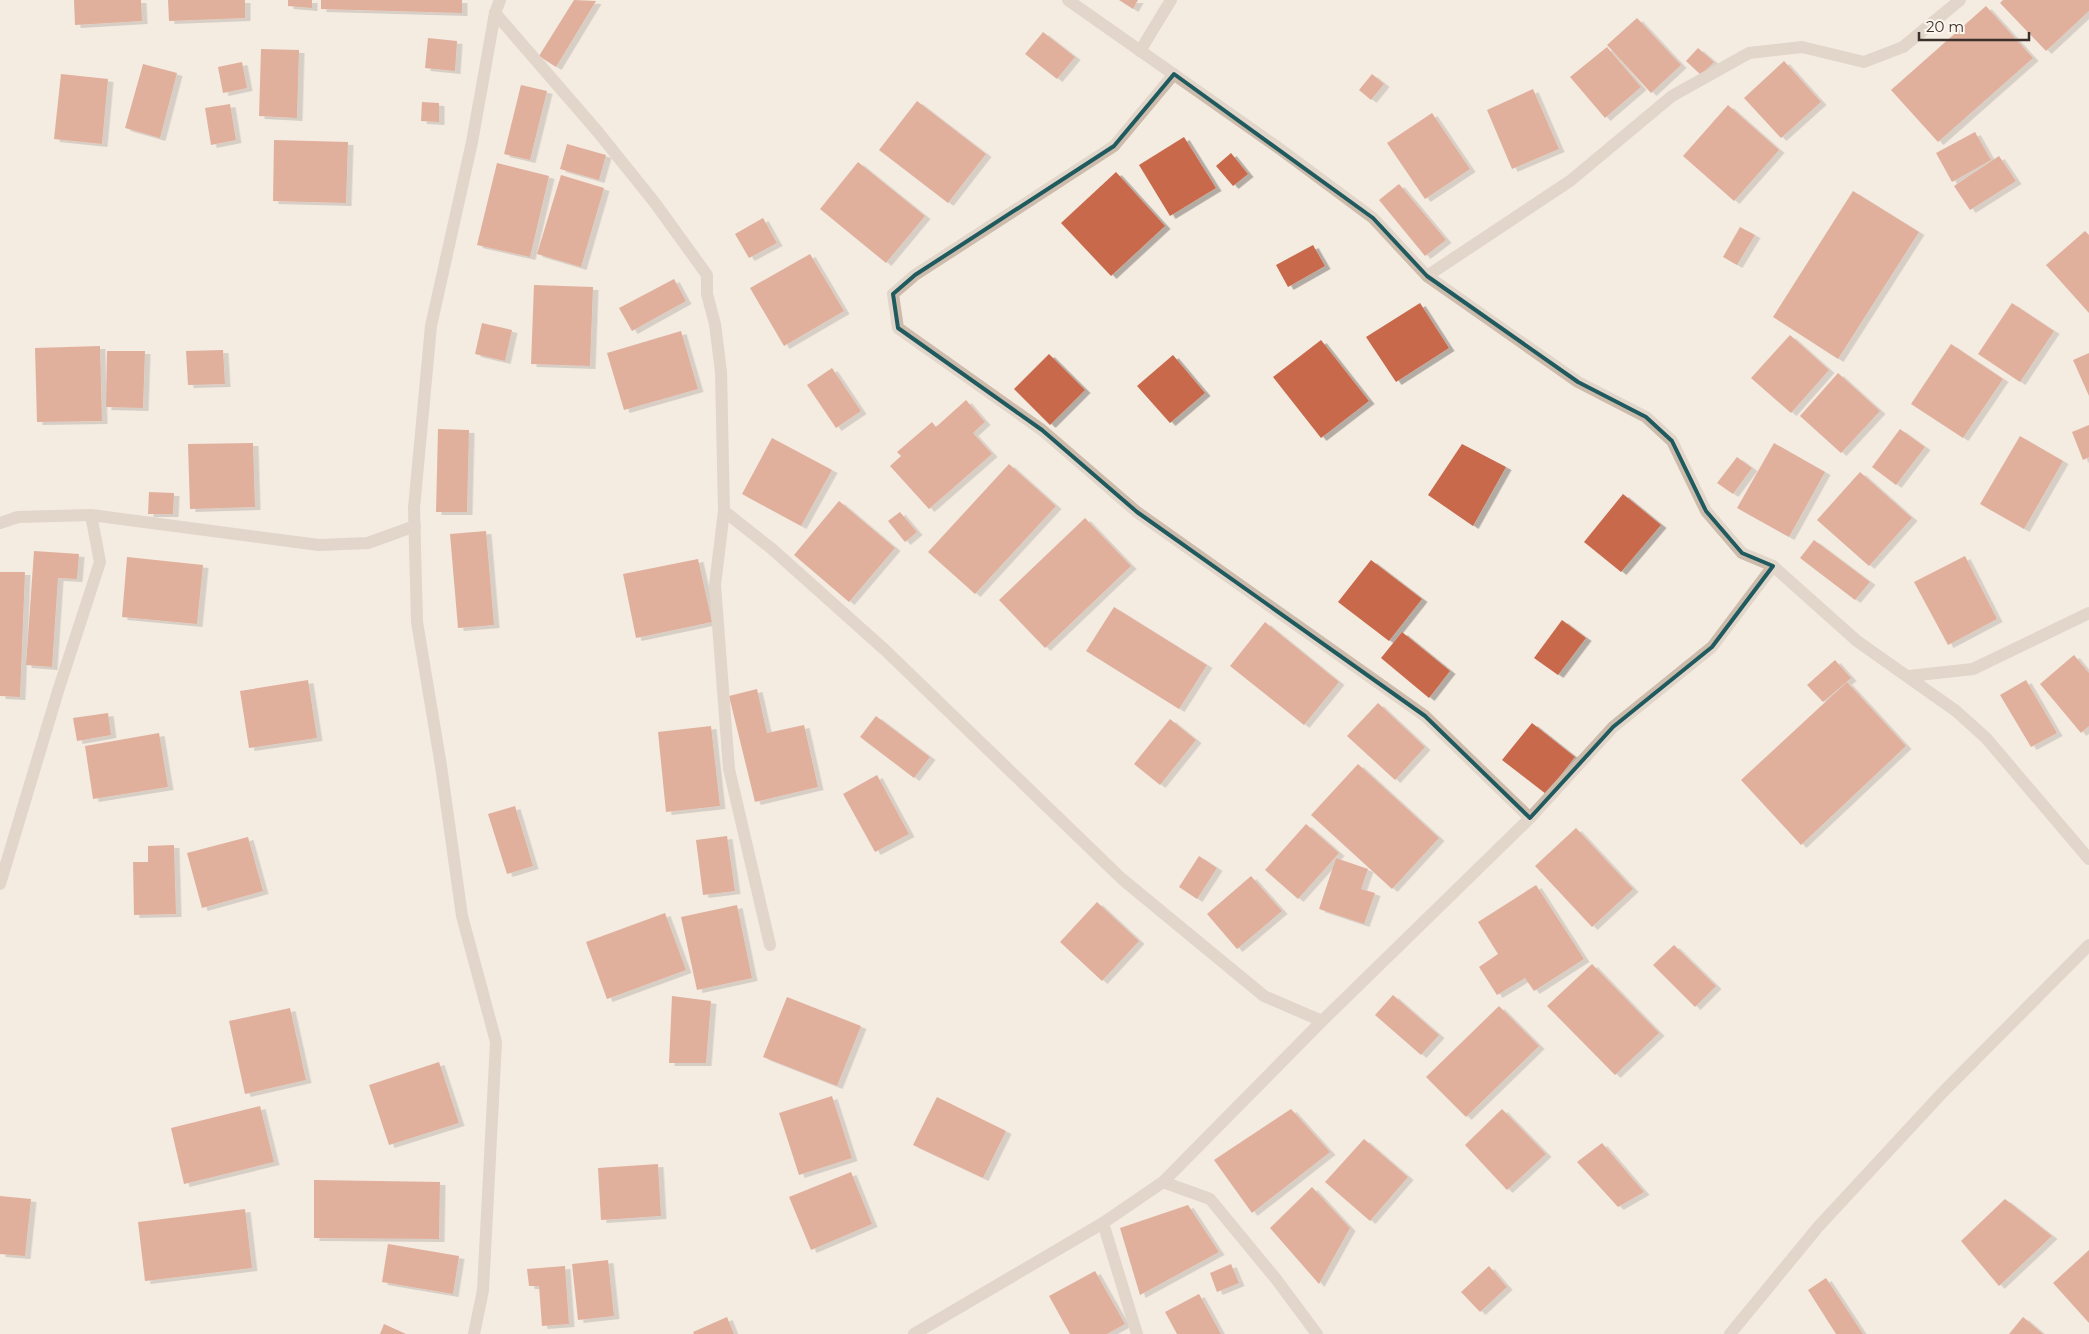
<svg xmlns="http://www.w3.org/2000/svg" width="2089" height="1334" viewBox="0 0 2089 1334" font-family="Montserrat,sans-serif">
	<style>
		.building { fill: #c8694b; filter: url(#shadow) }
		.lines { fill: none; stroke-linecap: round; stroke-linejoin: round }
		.minor { stroke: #cdbbac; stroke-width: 12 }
		.marked { fill: none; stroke: #1f5a5e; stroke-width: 4; stroke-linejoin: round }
	</style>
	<defs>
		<filter id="shadow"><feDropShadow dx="5.5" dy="3" stdDeviation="0" flood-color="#0004"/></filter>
	</defs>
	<rect width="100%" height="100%" fill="#f4ebe1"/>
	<g class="building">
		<path d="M74,0H141L142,21L75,25Z"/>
		<path d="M168,0H245V18L169,21Z"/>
		<path d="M288,0H312V8L288,6Z"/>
		<path d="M321,0H462V13L321,9Z"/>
		<path d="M574,0L596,1L556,67L539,56Z"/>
		<path d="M1119,0H1138L1133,9Z"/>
		<path d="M2003,0H2089V11L2046,51L2000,3Z"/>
		<path d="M1986,6L2033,58L1938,142L1891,90Z"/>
		<path d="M1637,18L1681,65L1651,93L1607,45Z"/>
		<path d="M1043,32L1075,57L1057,79L1025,54Z"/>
		<path d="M428,38L457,41L455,71L425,68Z"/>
		<path d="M1607,47L1641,87L1605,118L1570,77Z"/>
		<path d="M1698,48L1714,62L1701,75L1686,61Z"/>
		<path d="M261,49L299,50L297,118L259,116Z"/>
		<path d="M1784,61L1821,102L1781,138L1744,98Z"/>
		<path d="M242,62L247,88L223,93L218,67Z"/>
		<path d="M143,64L177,73L160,138L125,128Z"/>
		<path d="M61,74L108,79L102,144L54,139Z"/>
		<path d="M1372,74L1384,84L1371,100L1359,90Z"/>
		<path d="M521,85L547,91L530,160L504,154Z"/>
		<path d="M1533,89L1559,149L1512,169L1487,110Z"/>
		<path d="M917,101L986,154L948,203L879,150Z"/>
		<path d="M422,102L439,103V122L421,121Z"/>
		<path d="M230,104L236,140L211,145L205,108Z"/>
		<path d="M1728,105L1779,150L1734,201L1683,156Z"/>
		<path d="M1432,113L1470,169L1425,199L1387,143Z"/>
		<path d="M1975,132L1991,160L1952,182L1936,153Z"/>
		<path d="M1184,137L1216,188L1170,216L1139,165Z"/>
		<path d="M274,140L348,142L346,203L273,201Z"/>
		<path d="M567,144L606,155L599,180L560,169Z"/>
		<path d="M1231,153L1248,174L1233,186L1216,166Z"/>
		<path d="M1999,156L2016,181L1970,210L1954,186Z"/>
		<path d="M858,162L925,216L886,263L820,209Z"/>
		<path d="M497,163L549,176L530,257L477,245Z"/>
		<path d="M1116,172L1165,226L1111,276L1061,223Z"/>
		<path d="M561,175L604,188L581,267L537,254Z"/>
		<path d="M1399,184L1446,240L1425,256L1379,200Z"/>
		<path d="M1853,191L1919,232L1838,359L1773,317Z"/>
		<path d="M763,218L777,243L749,258L735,234Z"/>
		<path d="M1740,227L1755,235L1737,265L1723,257Z"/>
		<path d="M2085,231L2089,235V313L2046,265Z"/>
		<path d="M1313,245L1325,266L1288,287L1276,265Z"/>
		<path d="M810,254L844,311L784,346L750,288Z"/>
		<path d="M674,279L686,301L632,331L619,308Z"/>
		<path d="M534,285L593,287L590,366L531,364Z"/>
		<path d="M1420,303L1449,348L1396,382L1366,337Z"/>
		<path d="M2012,303L2054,331L2020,382L1978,354Z"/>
		<path d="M482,323L512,330L505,361L475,354Z"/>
		<path d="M681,331L698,389L624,410L607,353Z"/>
		<path d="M1790,335L1829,370L1791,413L1751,378Z"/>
		<path d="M1321,340L1369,401L1321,438L1273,377Z"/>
		<path d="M1951,344L2003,379L1963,438L1911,404Z"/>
		<path d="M100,346L102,421L37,422L35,348Z"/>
		<path d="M223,350L225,384L188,385L186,351Z"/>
		<path d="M107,351H145L143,408L106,407Z"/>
		<path d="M2089,353V396L2073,360Z"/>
		<path d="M1049,354L1085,390L1050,425L1014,389Z"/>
		<path d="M1173,355L1205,393L1170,423L1137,386Z"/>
		<path d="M832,368L861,411L836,428L807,385Z"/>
		<path d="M1838,373L1880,411L1841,453L1800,416Z"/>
		<path d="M966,400L985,422L973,433L992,454L929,509L890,466L901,456L897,452L932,422L936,427Z"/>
		<path d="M2089,425V457L2083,460L2072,432Z"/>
		<path d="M438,429L469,430L467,512H436Z"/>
		<path d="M1900,429L1925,447L1896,485L1872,467Z"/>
		<path d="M2020,436L2063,461L2024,529L1980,504Z"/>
		<path d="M772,438L832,470L801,526L742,494Z"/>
		<path d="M253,443L255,507L190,509L188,444Z"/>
		<path d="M1774,443L1825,472L1789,537L1737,508Z"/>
		<path d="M1462,444L1506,467L1473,526L1428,495Z"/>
		<path d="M1737,457L1752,468L1733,494L1717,483Z"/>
		<path d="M1009,464L1056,506L975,594L928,552Z"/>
		<path d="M1860,472L1912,518L1869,566L1817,520Z"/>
		<path d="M149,492L174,493L173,514H148Z"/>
		<path d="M1623,494L1661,525L1621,572L1584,542Z"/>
		<path d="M839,501L895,548L849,602L794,555Z"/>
		<path d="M900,512L917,532L905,542L888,521Z"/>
		<path d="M1085,518L1131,566L1045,648L999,600Z"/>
		<path d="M486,531L494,625L458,628L450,534Z"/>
		<path d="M1814,540L1870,582L1855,600L1800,558Z"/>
		<path d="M34,551L79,554L77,579L58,578L52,667L26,665Z"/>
		<path d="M1965,556L1997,619L1948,645L1914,582Z"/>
		<path d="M127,557L203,565L197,624L122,617Z"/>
		<path d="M698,559L712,622L636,638L623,574Z"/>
		<path d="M1371,560L1422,599L1389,641L1338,602Z"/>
		<path d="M0,572H25L20,697L0,696Z"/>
		<path d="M1114,607L1207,665L1179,709L1086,651Z"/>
		<path d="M1562,620L1586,638L1558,675L1534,658Z"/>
		<path d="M1265,622L1339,682L1304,725L1230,666Z"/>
		<path d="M1402,632L1450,671L1429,698L1381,658Z"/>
		<path d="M2074,655L2089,673V726L2081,733L2040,684Z"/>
		<path d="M1835,660L1851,678L1823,702L1807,685Z"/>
		<path d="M308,680L317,738L249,748L240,691Z"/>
		<path d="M2026,680L2057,733L2031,747L2000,695Z"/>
		<path d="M1847,682L1906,746L1801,845L1741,780Z"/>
		<path d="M757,689L767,733L804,725L818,787L755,802L729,696Z"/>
		<path d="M1378,703L1425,747L1395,780L1347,736Z"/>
		<path d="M108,713L111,735L77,741L73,718Z"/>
		<path d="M876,716L930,757L914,778L860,737Z"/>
		<path d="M1170,719L1196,740L1160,785L1134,764Z"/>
		<path d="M1532,723L1575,757L1546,794L1502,760Z"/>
		<path d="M711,726L720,806L666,812L658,732Z"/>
		<path d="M159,733L168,787L93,799L85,746Z"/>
		<path d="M1358,764L1439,838L1392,889L1311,815Z"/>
		<path d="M877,775L909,834L875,852L843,794Z"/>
		<path d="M515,806L533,866L507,874L488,814Z"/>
		<path d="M1306,824L1339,853L1298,899L1265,870Z"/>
		<path d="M1576,828L1633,889L1592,927L1535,866Z"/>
		<path d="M727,836L735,891L703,895L696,840Z"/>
		<path d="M248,837L263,891L202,908L187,853Z"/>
		<path d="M174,845L176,914L134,915L133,862H148V846Z"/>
		<path d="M1199,856L1217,868L1197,899L1179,887Z"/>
		<path d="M1336,858L1368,869L1361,889L1375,893L1364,924L1319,909Z"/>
		<path d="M1251,876L1282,911L1237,949L1207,914Z"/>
		<path d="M1536,885L1584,959L1534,991L1525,978L1497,995L1479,967L1498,954L1478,922Z"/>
		<path d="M1097,902L1139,941L1102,981L1060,942Z"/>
		<path d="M737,905L752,978L697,990L681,917Z"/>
		<path d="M665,913L686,970L607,999L586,942Z"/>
		<path d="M1674,945L1716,986L1695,1007L1653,965Z"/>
		<path d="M1592,964L1659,1033L1615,1075L1547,1006Z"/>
		<path d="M1393,995L1439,1035L1421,1055L1375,1015Z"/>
		<path d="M672,996L711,1001L706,1063H669Z"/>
		<path d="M787,997L861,1026L837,1086L763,1057Z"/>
		<path d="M1499,1006L1539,1046L1466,1117L1426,1077Z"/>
		<path d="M290,1008L306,1080L245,1094L229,1021Z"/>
		<path d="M439,1062L459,1123L389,1145L369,1085Z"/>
		<path d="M832,1096L852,1158L799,1175L779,1113Z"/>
		<path d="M937,1097L1006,1131L983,1178L913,1145Z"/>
		<path d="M260,1106L274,1162L184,1184L171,1128Z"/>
		<path d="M1291,1109L1330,1152L1252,1213L1214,1160Z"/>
		<path d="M1502,1109L1546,1154L1507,1190L1465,1145Z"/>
		<path d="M1364,1139L1408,1177L1370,1221L1325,1182Z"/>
		<path d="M1602,1143L1644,1192L1618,1207L1577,1162Z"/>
		<path d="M658,1164L661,1216L601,1220L598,1168Z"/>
		<path d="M851,1172L872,1224L811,1250L789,1197Z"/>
		<path d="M314,1180L440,1182L439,1239L314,1238Z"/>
		<path d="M1312,1187L1350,1228L1319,1284L1270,1228Z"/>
		<path d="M0,1196L31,1199L25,1256L0,1254Z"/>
		<path d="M2005,1199L2052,1236L1999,1286L1961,1241Z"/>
		<path d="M1188,1205L1219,1252L1140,1295L1120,1228Z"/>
		<path d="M245,1209L252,1268L145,1281L138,1222Z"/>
		<path d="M388,1244L459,1256L453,1294L382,1282Z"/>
		<path d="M2089,1250V1323L2053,1283Z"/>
		<path d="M608,1260L614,1316L578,1320L572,1264Z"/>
		<path d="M1231,1264L1239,1283L1217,1292L1210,1273Z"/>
		<path d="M565,1266L569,1324L542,1326L539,1286H529L527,1269Z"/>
		<path d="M1489,1266L1507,1287L1480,1312L1461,1292Z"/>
		<path d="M1095,1271L1125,1324L1107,1334H1070L1049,1296Z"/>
		<path d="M1826,1278L1863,1334H1836L1808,1290Z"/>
		<path d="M1199,1294L1221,1334H1177L1165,1312Z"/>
		<path d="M727,1317L734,1334H694L693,1332Z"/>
		<path d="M2023,1317L2043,1334H2009Z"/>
		<path d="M384,1324L406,1334H380Z"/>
	</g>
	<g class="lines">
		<g class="minor">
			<path d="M1068,0L1280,149L1373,218L1427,276L1578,382L1646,417L1672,441L1706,511L1742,553L1773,566L1857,641L1956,711L1986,738L2089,859"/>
			<path d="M495,13L598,132L655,203L707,275V294L715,324L721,372L724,511L772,549L885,650L1122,879L1264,996L1322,1021L1530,818"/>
			<path d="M1140,51L1171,0"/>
			<path d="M1174,74L1114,146L915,275L893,294L898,328L1042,430L1137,512L1425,716L1530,818L1613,727L1712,647L1773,566"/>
			<path d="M1427,276L1570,181L1672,96L1749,53L1802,47L1864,62L1903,47L1960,0"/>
			<path d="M724,511L715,585L729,769L770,945"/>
			<path d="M0,523L18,517L91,515L319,545L368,543L415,526"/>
			<path d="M1909,676L1973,669L2089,613"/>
			<path d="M0,884L58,691L100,562L91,515"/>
			<path d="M1163,1182L1210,1199L1276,1279L1317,1334"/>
			<path d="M1103,1223L1137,1334"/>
			<path d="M474,1334L483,1290L496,1042L462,916L441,766L417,622L414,508L431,326L472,142L495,13L500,0"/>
			<path d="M914,1334L1103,1223L1163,1182L1322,1021"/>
			<path d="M1730,1334L1818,1227L1943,1092L2089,945"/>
		</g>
	</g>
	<path d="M0 0H2089V1334H0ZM1174,74L1373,218L1427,276L1578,382L1646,417L1672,441L1706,511L1742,553L1773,566L1712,647L1613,727L1530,818L1425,716L1137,512L1042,430L898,328L893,294L915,275L1114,146Z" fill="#f4ebe1" fill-opacity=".55" fill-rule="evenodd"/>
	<path class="marked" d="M1174,74L1373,218L1427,276L1578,382L1646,417L1672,441L1706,511L1742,553L1773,566L1712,647L1613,727L1530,818L1425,716L1137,512L1042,430L898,328L893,294L915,275L1114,146Z"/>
	<path d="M1919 32v8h110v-8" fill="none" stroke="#3b302b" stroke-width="2.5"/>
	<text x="1926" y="32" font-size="15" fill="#3b302b" stroke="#fbf5ee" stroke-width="4" paint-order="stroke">20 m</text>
</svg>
